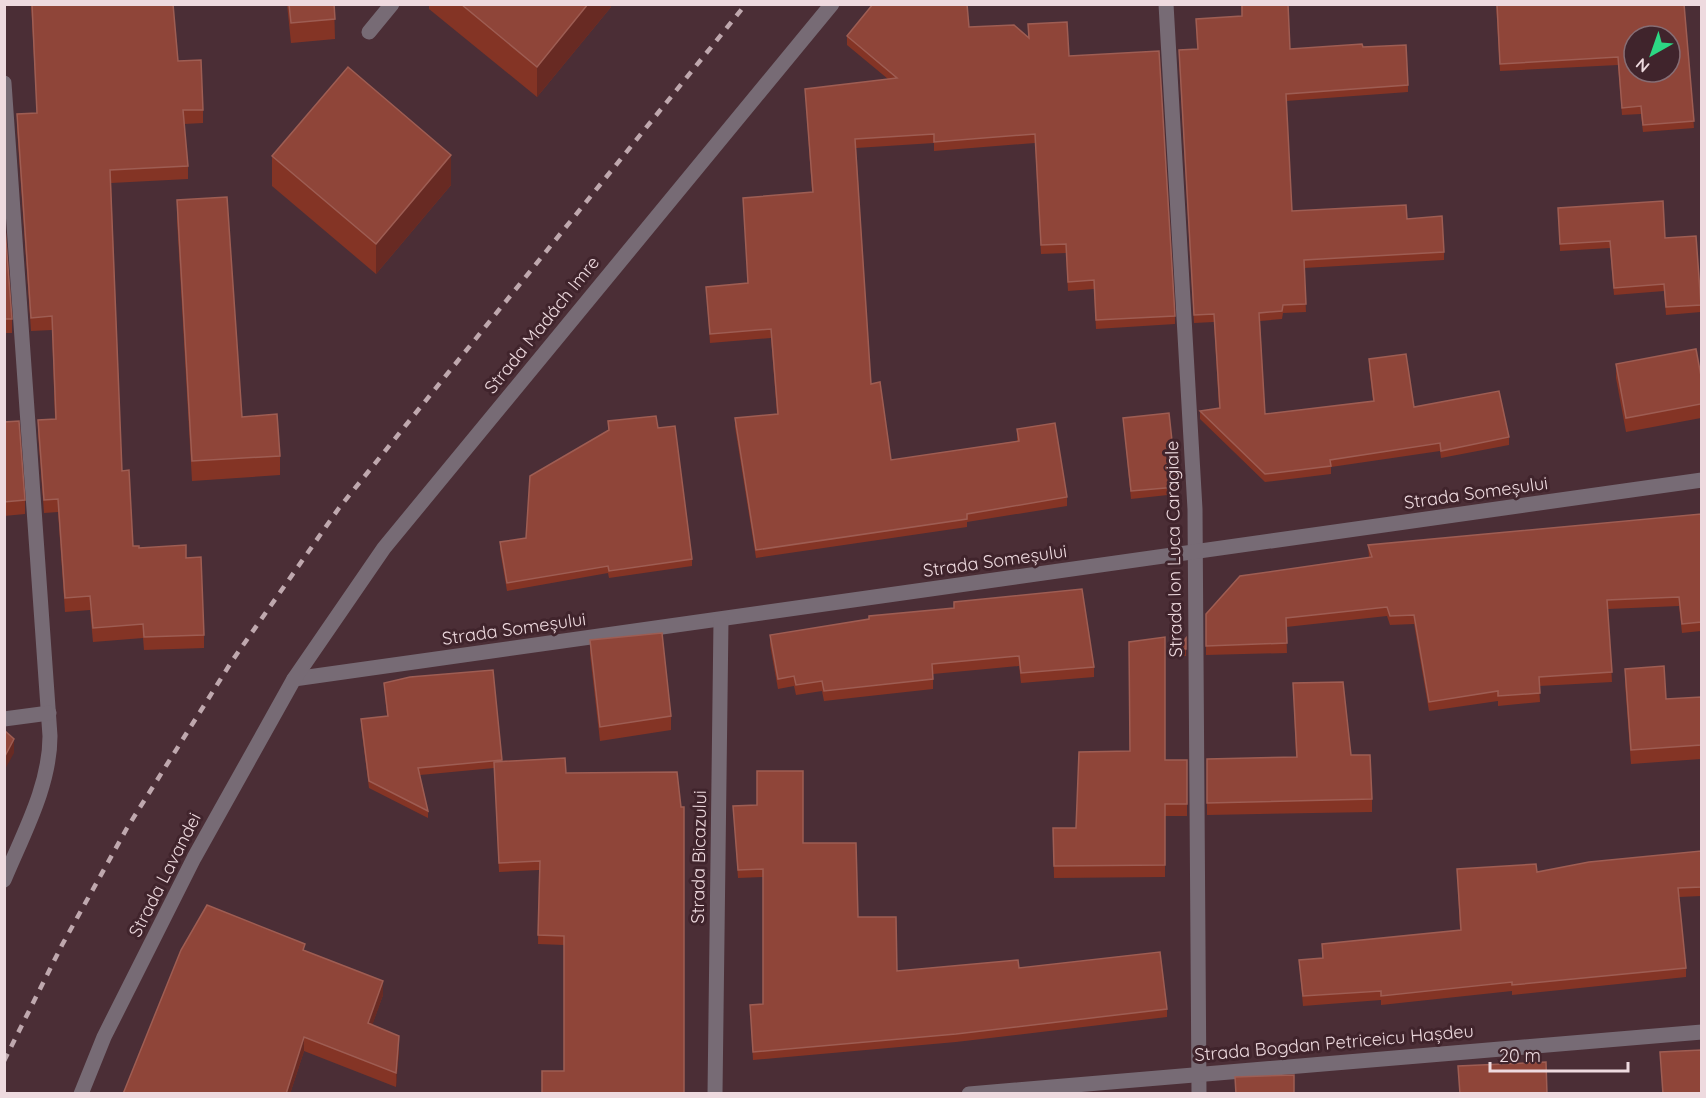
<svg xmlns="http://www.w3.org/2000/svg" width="1706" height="1098" viewBox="0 0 1706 1098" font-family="Quicksand,sans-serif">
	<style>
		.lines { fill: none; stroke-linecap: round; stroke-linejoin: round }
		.service { stroke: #776b75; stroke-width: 15 }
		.minor { stroke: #776b75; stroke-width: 15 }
		.tertiary { stroke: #776b75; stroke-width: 15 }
		.rail { stroke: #bfa8ae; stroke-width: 4.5; stroke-dasharray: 8 8; stroke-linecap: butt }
		.wall { fill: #843425 }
		.shaded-wall { fill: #682a23 }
		.building { fill: #8f4539; stroke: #9e5d53; stroke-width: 1.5; fill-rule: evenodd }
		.labels { text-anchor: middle; stroke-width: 6; stroke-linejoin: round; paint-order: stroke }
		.street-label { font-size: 18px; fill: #eedadf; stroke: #40242c }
	</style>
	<rect width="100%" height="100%" fill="#4b2e36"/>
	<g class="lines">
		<path class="service" d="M369,32L392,4"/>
		<g class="minor">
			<path d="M1166,4L1195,509L1199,1094"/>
			<path d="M4,83L50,736C50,786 23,834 4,880"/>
			<path d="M294,679L1702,480"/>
			<path d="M4,719L49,713"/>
			<path d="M715,1094L721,620"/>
			<path d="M969,1094L1702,1032"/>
		</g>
		<path class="tertiary" d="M81,1094L104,1037L194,858L294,679L384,548L832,4"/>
		<path class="rail" d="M4,1061L62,945L127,828L232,661L339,508L746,4"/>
	</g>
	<g class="wall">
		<path d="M31,4H173L178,61L203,110V123L184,124L188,166V179L111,183L122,471L133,546L139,548L186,558L204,635V648L144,650L143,638L93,642L90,610L65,612L58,512L44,513L38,433V420L55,419L52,330L31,331L17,128V114L37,113Z"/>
		<path d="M287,4H334L335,39L291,43Z"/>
		<path d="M429,4H611V7L537,97L429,9Z"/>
		<path d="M1241,4H1288L1290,49L1363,47L1408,85V92L1286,101L1292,211L1407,219L1444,252V260L1304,268L1306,312L1283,313L1282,319L1260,321L1265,414L1373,401L1369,367V359L1414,407L1509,437V445L1441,458L1440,451L1331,467V474L1265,482L1200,419V411L1219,408L1214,322L1194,323L1179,58L1197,49L1196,19L1242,16Z"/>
		<path d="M1496,4H1684L1694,128L1643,132L1641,114L1622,115L1618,65L1500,71Z"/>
		<path d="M1028,24L1069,56L1175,316V324L1096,329L1094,289L1068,291L1066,253L1041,254L1035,143L934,151V143L856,148L871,384L891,460L1017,441V429L1067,497V506L967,522V527L756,558L735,427V418L777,414L771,338L710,343L706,287L747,283L812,192L805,89L888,79L847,45V36L969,27L1028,37Z"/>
		<path d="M272,156L451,185L376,274L272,186Z"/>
		<path d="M177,200L242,417L280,456V475L192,481L177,220Z"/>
		<path d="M1558,208L1665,238L1701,305V312L1666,315L1664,291L1614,295L1610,248L1560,251Z"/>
		<path d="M4,215L12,319V333H4Z"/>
		<path d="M1616,364L1701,376V418L1626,432L1616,378Z"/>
		<path d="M1123,418L1177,487V494L1131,499Z"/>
		<path d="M608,421L658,428L692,559V566L609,578L608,573L507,591L500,550V542L526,538L608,431Z"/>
		<path d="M4,422L25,500V514L4,516Z"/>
		<path d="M1701,514V631L1682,633L1679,606L1608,609L1612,682L1539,686L1540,702L1498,706V701L1429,711L1414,624L1390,625L1387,616L1286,627L1287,653L1206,655V614L1369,557L1368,545Z"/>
		<path d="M954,602L1094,667V677L1021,683L1019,666L933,674V689L824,701L822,691L796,695L794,686L778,689L770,645V635L954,608Z"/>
		<path d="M1186,638V656H1176V649Z"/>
		<path d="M590,640L671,716V730L600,741L590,654Z"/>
		<path d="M1625,669L1666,699L1701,697V759L1631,764L1625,683Z"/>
		<path d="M493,670L502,761L565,758L564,1071V945L538,944L539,870L499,872L494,768L420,775L428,811V818L369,788L361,726V719L387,716L384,683Z"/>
		<path d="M1293,683L1351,755L1372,799V812L1207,815V759L1296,757Z"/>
		<path d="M1165,760L1187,804V816H1165V877L1054,878L1053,828H1076Z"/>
		<path d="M733,806L803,843L897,971L1019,968L1167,1009V1017L956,1042L753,1060L750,1005L763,1004V877L738,878Z"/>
		<path d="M1701,851V896L1679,897L1686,968V977L1512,995V991L1381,1005V1000L1303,1006L1299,960L1322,958V944L1460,930L1457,869L1537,872Z"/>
		<path d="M305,951L383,995L372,1025L399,1050L396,1087L304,1051L290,1094H123Z"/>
	</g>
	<g class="shaded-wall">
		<path d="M588,4H611V7L537,97V67Z"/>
		<path d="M451,155V185L376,274V244Z"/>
		<path d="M14,739V753L4,771V758Z"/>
		<path d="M383,981V995L368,1037V1023Z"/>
		<path d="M399,1036V1050L396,1087V1073Z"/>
		<path d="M304,1037V1051L290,1094H286Z"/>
	</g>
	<g class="building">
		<path d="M32,4H173L178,61L201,60L203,110H183L188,166L110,170L122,471L129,470L133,546H139V548L186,545V558L201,557L204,635L144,637L143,624L93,628L90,596L65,598L58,499L44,500L38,420L56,419L52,316L31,318L17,114L37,113Z"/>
		<path d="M289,4H334L335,19L291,23Z"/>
		<path d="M461,4H588L537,67Z"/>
		<path d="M873,4H967L969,27L1014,25L1029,38L1028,24L1067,22L1069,56L1159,51L1175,316L1096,320L1094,280L1068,282L1066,244L1041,245L1035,134L934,142V134L855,139L871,384L880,382L891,460L1019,441L1017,429L1055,423L1067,497L967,514V519L756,550L735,418L778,414L771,329L710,334L706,287L748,283L743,198L813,192L805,89L897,78L847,36Z"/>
		<path d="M1242,4H1288L1290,49L1362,44L1363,47L1406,45L1408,85L1286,94L1292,211L1406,205L1407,219L1442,216L1444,252L1304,260L1306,304L1283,305L1282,311L1259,313L1265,414L1374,401L1369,359L1406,354L1414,407L1499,391L1509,437L1441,451L1440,443L1330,460L1331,466L1265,474L1200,411L1220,408L1214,314L1194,315L1179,50L1198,49L1196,19L1242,16Z"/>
		<path d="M1497,4H1684L1694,121L1643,125L1641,106L1622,108L1618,57L1500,64ZM1634,36H1670V72H1634Z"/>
		<path d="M348,67L451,155L376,244L272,156Z"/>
		<path d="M227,197L242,417L277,414L280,456L192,461L177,200Z"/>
		<path d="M1663,201L1665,238L1696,236L1701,305L1666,307L1664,284L1614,288L1610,241L1560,244L1558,208Z"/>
		<path d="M4,215L12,319H4Z"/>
		<path d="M1696,349L1701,376V404L1626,418L1616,364Z"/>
		<path d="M1169,413L1177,487L1131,491L1123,418Z"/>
		<path d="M656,416L658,428L675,426L692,559L609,571L608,566L507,583L500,542L526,538L530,476L609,430L608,421Z"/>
		<path d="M19,421L25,500L4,502V422Z"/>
		<path d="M1701,514V622L1682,624L1679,597L1607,600L1612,672L1539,677L1540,693L1498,696V691L1429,702L1414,615L1390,616L1387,607L1286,618L1287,643L1206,646V614L1240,576L1372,557L1368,545Z"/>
		<path d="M1082,589L1094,667L1021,673L1019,656L932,664L933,679L824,691L822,681L796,685L794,676L778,679L770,635L869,619V616L954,608V602Z"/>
		<path d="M662,633L671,716L600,727L590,640Z"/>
		<path d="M1165,637V760H1187V804H1165V865L1054,866L1053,828H1076L1079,752L1130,751L1129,642Z"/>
		<path d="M1186,638V649H1176Z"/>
		<path d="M1664,666L1666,699L1701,697V745L1631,750L1625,669Z"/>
		<path d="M493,670L502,760L418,768L428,811L369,781L361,719L388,716L384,683L410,677Z"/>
		<path d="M1343,682L1351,755H1370L1372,799L1207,803V759L1297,757L1293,683Z"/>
		<path d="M4,730L14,739L4,758Z"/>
		<path d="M565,758L566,773L677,772L681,807H684V1094H542V1071H564V936L538,935L540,861L499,863L494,762Z"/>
		<path d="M757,771H803V843H856L858,917H896L897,971L1018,960L1019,968L1160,952L1167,1009L956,1034L753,1052L750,1005L763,1004V869L738,870L733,806L757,805Z"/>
		<path d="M1701,851V887L1678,888L1686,968L1512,985V982L1381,996V991L1303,996L1299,960L1323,958L1322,944L1461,930L1457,869L1536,864L1537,872L1589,862Z"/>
		<path d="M207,905L305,944L303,950L383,981L368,1023L399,1036L396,1073L304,1037L286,1094H123L181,950Z"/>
		<path d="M1701,1050V1094H1663L1660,1052Z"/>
		<path d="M1546,1062L1547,1094H1460L1458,1066Z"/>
		<path d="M1294,1075V1094H1236L1235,1077Z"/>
	</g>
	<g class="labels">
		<g class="street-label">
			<text transform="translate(542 325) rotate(-51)" y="6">Strada Madách Imre</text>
			<text transform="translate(1476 493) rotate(-8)" y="6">Strada Someșului</text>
			<text transform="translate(1174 549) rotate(-91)" y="6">Strada Ion Luca Caragiale</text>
			<text transform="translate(995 561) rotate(-8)" y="6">Strada Someșului</text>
			<text transform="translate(514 629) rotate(-8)" y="6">Strada Someșului</text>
			<text transform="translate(699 857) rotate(-89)" y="6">Strada Bicazului</text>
			<text transform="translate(165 875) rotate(-63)" y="6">Strada Lavandei</text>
			<text transform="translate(1334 1043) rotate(-5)" y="6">Strada Bogdan Petriceicu Hașdeu</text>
		</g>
	</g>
	<rect width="1706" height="1098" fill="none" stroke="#eedadf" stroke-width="12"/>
	<g transform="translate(1652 54) rotate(220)"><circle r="28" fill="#40242c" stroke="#866d74" stroke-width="1.5"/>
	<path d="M0-4.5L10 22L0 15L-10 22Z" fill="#2cd884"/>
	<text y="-9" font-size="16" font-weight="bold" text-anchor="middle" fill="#eedadf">N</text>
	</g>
	<path d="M1490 1062v9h138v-9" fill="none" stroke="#eedadf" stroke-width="3"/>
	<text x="1499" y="1062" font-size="18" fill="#eedadf" stroke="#40242c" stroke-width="4.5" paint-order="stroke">20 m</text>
</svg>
